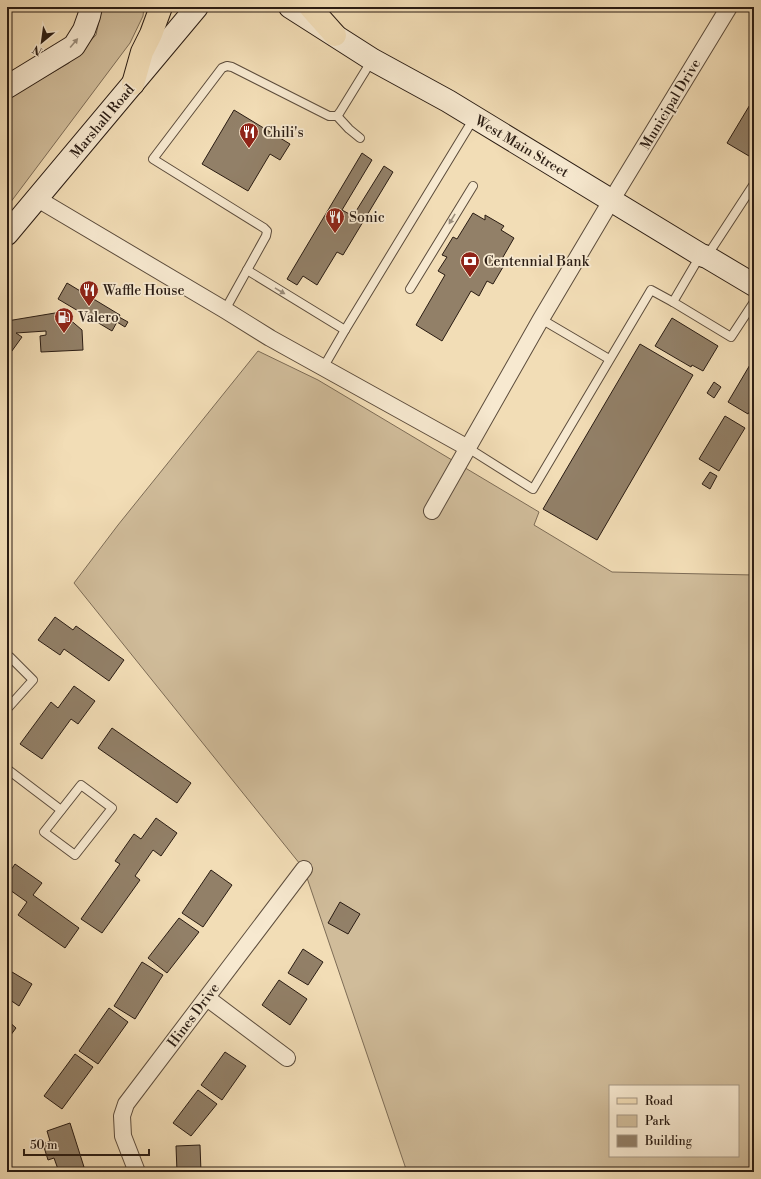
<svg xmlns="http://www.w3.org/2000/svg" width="761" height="1179" viewBox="0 0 761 1179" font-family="'Libre Bodoni',serif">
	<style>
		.green { fill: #d0bc9a; stroke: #7d6c56; fill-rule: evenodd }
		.building { fill: #928068; stroke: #2a1c13 }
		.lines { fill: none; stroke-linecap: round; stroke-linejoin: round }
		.service-casing { stroke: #5c4c3c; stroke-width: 10 }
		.minor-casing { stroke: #5c4c3c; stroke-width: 18 }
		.secondary-casing { stroke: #2a1c13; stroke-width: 24 }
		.primary-casing { stroke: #2a1c13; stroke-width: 24 }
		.motorway-casing { stroke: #2a1c13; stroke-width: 24 }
		.service { stroke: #f7e9d0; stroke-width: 8 }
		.minor { stroke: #f7e9d0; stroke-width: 16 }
		.secondary { stroke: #f7e9d0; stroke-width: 22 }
		.primary { stroke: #f2ddb6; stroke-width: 22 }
		.motorway { stroke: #f2ddb6; stroke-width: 22 }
		.oneway { fill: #9b8d7b }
		.labels { text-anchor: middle; stroke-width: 3.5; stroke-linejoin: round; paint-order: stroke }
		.street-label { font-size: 14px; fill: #2a1c13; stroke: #f7e9d0 }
		.poi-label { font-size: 14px; fill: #2a1c13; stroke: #f7e9d0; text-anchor: start }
	</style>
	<rect width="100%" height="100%" fill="#f2ddb6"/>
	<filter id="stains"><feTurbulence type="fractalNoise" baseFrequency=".005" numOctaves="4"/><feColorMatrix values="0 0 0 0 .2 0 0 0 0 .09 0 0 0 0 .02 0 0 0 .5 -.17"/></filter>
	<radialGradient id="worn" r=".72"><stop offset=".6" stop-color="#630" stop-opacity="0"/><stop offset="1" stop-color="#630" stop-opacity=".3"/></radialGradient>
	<g class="green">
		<path d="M101,7H144L143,16L130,43L7,207V99L69,63L96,35L100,16Z"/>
		<path d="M258,351L318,380L539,512L534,525L612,572L754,575V1172H407L304,869L74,583L118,525ZM610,1086H738V1156H610Z"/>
	</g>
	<g class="building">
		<path d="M754,98V159L727,143Z"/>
		<path d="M234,110L290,144L280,160L270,154L248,191L202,164Z"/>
		<path d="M362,153L372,160L342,210L353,216L384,166L393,172L343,255L337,252L317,285L303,276L297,285L287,279Z"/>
		<path d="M473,213L485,220V215L504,226L501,230L514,238L499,264L503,267L493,284L487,281L479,296L471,291L442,341L416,325L445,275L438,271L447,257L442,255L453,237L457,239Z"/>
		<path d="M67,283L120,315L119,317L128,322L125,327L117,322L112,331L58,299Z"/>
		<path d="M61,312L82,330L83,350L41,352L40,336L46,335V331L16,333L22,337L9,355L7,354V321Z"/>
		<path d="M672,318L718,346L703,371L692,365L691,367L655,346Z"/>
		<path d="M640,344L693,375L597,540L543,509Z"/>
		<path d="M754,358V404L748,414L728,402Z"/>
		<path d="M714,382L721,387L714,398L707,393Z"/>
		<path d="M725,416L745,428L719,471L699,459Z"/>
		<path d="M710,472L717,476L710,489L702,484Z"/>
		<path d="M55,617L73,630L76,626L124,660L109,681L64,649L60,655L38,640Z"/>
		<path d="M74,686L95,701L78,724L71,719L42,759L20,744L51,702L58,708Z"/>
		<path d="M112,728L191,783L177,803L98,748Z"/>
		<path d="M156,818L177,833L161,856L153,850L135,876L140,880L102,933L81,919L120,864L115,861L134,834L141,839Z"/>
		<path d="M15,864L42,883L33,895L79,928L65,948L18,915L27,902L7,888V876Z"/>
		<path d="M211,870L232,885L203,927L182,913Z"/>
		<path d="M340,902L360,914L348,934L328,923Z"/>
		<path d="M179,918L199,932L167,973L148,958Z"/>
		<path d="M303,949L323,962L308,985L288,973Z"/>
		<path d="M142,962L163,975L135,1019L114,1006Z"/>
		<path d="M7,969L32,984L19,1006L7,998Z"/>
		<path d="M279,980L307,999L290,1025L262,1005Z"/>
		<path d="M109,1008L128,1022L98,1064L79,1051Z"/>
		<path d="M7,1020L16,1028L7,1040Z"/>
		<path d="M225,1052L246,1066L222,1100L201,1085Z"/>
		<path d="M75,1054L93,1067L62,1109L44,1096Z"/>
		<path d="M198,1090L217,1104L191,1136L173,1123Z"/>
		<path d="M70,1123L84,1167L67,1172H59L54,1158L48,1160L43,1144L50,1141L47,1131Z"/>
		<path d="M200,1145L201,1172H177L176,1146Z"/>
	</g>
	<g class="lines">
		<defs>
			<g id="service">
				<path d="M337,116L349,129L360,138"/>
				<path d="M700,256L673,302L731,337L754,302"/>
				<path d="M707,256L754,184"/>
				<path d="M247,270L345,330"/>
				<path d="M410,289L473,186"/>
				<path d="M225,310L266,236L267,231L264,228L153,159L222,68L227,66L232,67L329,116H337L340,112L372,60"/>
				<path d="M541,319L609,359"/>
				<path d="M323,368L345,330L474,118"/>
				<path d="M468,448L533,489L651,290L673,302"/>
				<path d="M7,661L10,657L33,680L7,709"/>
				<path d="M7,769L61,810"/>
				<path d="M81,785L112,808L75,855L44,832Z"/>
			</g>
			<g id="minor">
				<path d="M36,198L225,310L270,338L468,448"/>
				<path d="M432,511L541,319L611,201L729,7"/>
				<path d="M207,998L287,1058"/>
				<path d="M137,1172L123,1136L122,1116L126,1104L304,869"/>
			</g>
			<g id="secondary">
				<path d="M290,7L373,60L448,101L701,255L707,257L754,285"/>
				<path d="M7,87L74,46L84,30L89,16L91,7"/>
				<path d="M7,234L197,7"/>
			</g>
			<path id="primary" d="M133,84L142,52L151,34L161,7"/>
			<path id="motorway" d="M310,7L335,35"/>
		</defs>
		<use href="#service" class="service-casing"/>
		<use href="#minor" class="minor-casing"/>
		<use href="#secondary" class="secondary-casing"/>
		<use href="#primary" class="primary-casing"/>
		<use href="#motorway" class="motorway-casing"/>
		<use href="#service" class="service"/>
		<use href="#minor" class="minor"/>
		<use href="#secondary" class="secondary"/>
		<use href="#primary" class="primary"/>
		<use href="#motorway" class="motorway"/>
	</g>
	<defs><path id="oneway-solid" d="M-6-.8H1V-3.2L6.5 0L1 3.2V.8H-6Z"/></defs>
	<g class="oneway">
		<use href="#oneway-solid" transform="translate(74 43) rotate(-50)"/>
		<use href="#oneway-solid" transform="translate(452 219) rotate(121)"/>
		<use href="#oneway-solid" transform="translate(280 291) rotate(31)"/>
	</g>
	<defs>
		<symbol id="restaurant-pin" viewBox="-11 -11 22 30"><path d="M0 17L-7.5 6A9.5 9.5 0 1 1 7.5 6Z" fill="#8f2418" stroke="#f7e9d0"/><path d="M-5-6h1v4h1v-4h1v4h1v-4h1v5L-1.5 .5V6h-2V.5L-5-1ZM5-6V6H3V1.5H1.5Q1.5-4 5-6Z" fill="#fff"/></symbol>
		<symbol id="bank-pin" viewBox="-11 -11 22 30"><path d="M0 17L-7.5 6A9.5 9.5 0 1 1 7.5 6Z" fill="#8f2418" stroke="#f7e9d0"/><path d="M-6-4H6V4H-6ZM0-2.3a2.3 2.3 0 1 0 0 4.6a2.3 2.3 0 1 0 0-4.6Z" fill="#fff"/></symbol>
		<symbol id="fuel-pin" viewBox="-11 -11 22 30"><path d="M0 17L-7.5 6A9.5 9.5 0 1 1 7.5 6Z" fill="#8f2418" stroke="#f7e9d0"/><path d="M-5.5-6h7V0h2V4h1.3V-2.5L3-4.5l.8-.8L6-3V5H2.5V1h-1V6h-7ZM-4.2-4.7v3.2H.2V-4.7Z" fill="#fff"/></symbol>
	</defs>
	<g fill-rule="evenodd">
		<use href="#restaurant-pin" x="238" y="121" width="22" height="30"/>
		<use href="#restaurant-pin" x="324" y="206" width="22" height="30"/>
		<use href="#bank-pin" x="459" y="250" width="22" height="30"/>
		<use href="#restaurant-pin" x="78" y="279" width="22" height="30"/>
		<use href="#fuel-pin" x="53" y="306" width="22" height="30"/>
	</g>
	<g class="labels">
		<g class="street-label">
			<text transform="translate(670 104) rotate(-59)" y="5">Municipal Drive</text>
			<text transform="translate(102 121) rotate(-50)" y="5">Marshall Road</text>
			<text transform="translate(522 146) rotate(31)" y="5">West Main Street</text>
			<text transform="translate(193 1015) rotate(-53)" y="5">Hines Drive</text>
		</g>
		<g class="poi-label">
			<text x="263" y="137">Chili's</text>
			<text x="349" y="222">Sonic</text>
			<text x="484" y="266">Centennial Bank</text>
			<text x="103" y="295">Waffle House</text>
			<text x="78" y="322">Valero</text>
		</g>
	</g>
	<rect width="761" height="1179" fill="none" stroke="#f2ddb6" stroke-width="24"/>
	<rect x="8" y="8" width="745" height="1163" fill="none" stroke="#2a1c13" stroke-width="2"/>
	<rect x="12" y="12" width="737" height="1155" fill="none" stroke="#2a1c13"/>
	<rect x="609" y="1085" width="130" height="72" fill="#f7e9d0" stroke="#a59784"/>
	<rect x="617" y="1098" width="20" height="6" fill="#f2ddb6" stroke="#a59784"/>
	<text x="645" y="1105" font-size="12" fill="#2a1c13">Road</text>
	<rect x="617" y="1115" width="20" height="12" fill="#d0bc9a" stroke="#a59784"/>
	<text x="645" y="1125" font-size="12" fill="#2a1c13">Park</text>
	<rect x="617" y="1135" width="20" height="12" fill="#928068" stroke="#a59784"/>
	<text x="645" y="1145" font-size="12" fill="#2a1c13">Building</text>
	<g transform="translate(42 42) rotate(209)" stroke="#f7e9d0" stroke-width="3" paint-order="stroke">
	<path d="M0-3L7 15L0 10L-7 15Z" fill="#2a1c13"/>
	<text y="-6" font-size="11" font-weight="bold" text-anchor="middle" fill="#2a1c13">N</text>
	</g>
	<path d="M24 1149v6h125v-6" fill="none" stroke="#2a1c13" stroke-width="2"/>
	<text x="30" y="1149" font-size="12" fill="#2a1c13" stroke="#f7e9d0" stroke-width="3" paint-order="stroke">50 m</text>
	<rect width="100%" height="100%" filter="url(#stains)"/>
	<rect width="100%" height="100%" fill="url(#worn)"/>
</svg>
